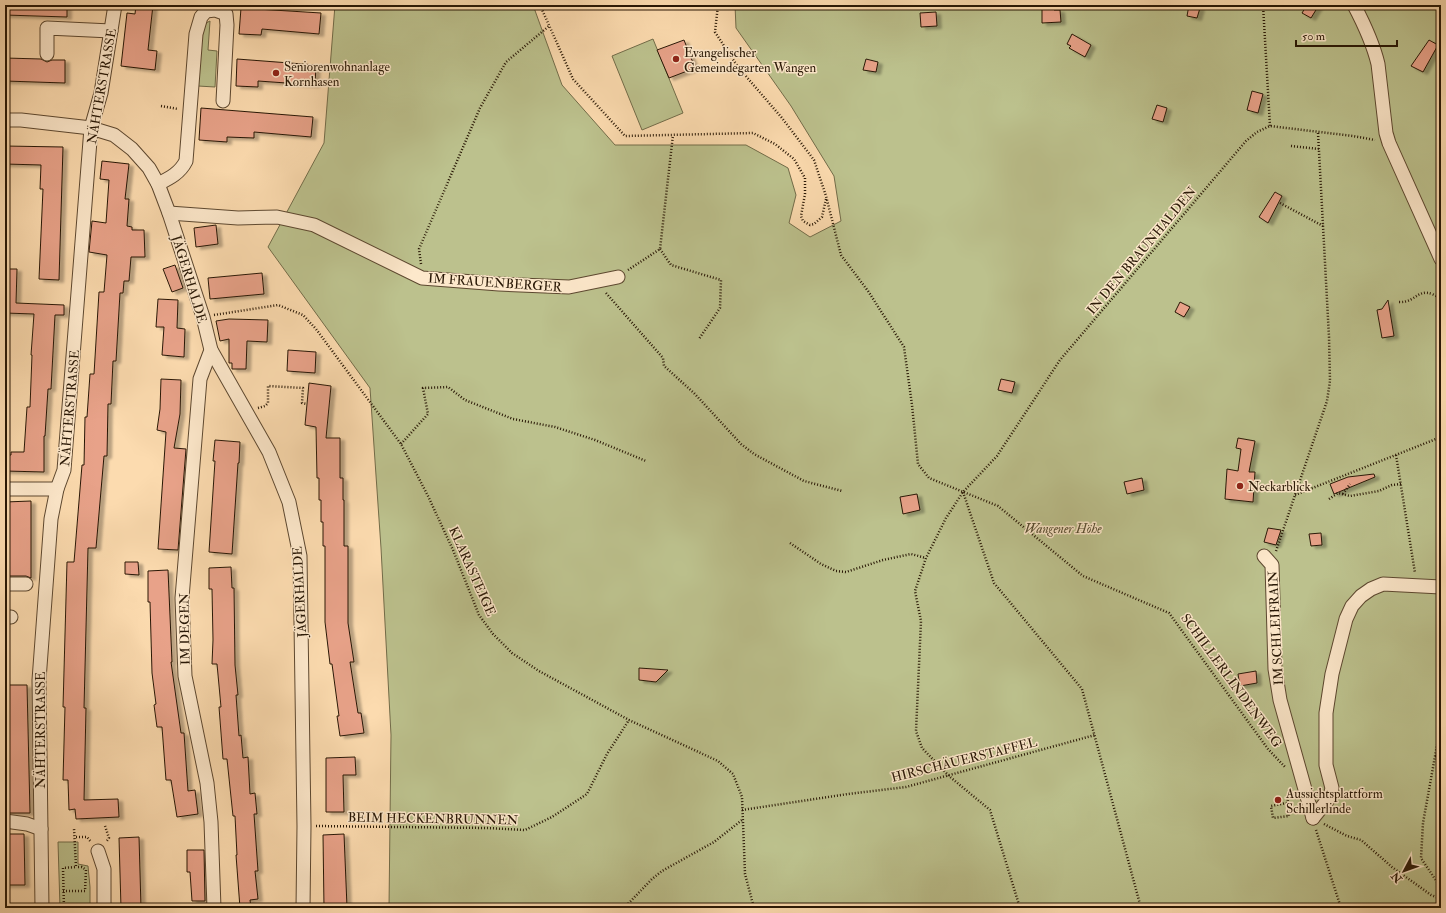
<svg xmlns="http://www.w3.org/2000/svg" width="1446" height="913" viewBox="0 0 1446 913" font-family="'IM FELL Double Pica',serif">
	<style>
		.green { fill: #bcc18d; stroke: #726c49 }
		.building { fill: #e8a289; stroke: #281705; filter: url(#shadow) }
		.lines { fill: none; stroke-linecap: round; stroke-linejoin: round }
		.minor-casing { stroke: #5d4830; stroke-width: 15 }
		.path { stroke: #281705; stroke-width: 2.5; stroke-dasharray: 1 2; stroke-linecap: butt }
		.minor { stroke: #fde8cb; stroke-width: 13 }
		.poi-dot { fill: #8f2418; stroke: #fde8cb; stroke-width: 1.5 }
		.labels { text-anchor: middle; stroke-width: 3; stroke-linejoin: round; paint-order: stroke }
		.poi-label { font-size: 13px; fill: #281705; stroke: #fde8cb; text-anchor: start }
		.street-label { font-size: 13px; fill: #281705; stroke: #fde8cb }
		.park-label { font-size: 13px; font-style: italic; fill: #544a2e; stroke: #fde8cb }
	</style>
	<defs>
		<filter id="shadow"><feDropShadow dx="4.5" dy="2.5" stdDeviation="1" flood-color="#0004"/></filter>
	</defs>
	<rect width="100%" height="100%" fill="#fcdbaf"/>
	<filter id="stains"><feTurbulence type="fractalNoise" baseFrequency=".005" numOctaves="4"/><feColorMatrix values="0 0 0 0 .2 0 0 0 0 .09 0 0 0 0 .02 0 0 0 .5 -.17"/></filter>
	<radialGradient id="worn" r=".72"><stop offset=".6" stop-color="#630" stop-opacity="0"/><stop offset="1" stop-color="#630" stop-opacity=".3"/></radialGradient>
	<g class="green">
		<path d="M335,5H533L562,85L615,145H746L788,168L796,195L789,223L810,237L841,221L834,176L791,106L736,28L735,5H1441V908H389L391,735L381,548L370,388L268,247L324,143Z"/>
		<path d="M210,21L208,50L217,51L215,87L198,86L201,31L206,23Z"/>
		<path d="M653,39L683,113L642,130L612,56Z"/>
		<path d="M58,842H78V864L88,866L90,887V908H60Z"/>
	</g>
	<g class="building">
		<path d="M5,5H67V17L5,15Z"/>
		<path d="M136,5H153L148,50L157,51L155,70L121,66L127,13L135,14Z"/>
		<path d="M1042,5H1054V10H1060L1061,22L1042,23Z"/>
		<path d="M1189,5L1200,8L1197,18L1187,16Z"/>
		<path d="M1307,5H1319L1311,18L1302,13Z"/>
		<path d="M241,8L321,13L319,34L262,29L261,35L239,34Z"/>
		<path d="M936,12L937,26L921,27L920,13Z"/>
		<path d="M1072,34L1091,45L1085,57L1069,48L1071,46L1067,44Z"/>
		<path d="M684,40L695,68L669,78L657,50Z"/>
		<path d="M1429,40L1438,45L1423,72L1411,66Z"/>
		<path d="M5,58L41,59L47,62L52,60H65V83L5,81Z"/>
		<path d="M237,59L316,65L315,85L258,81V87L236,86Z"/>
		<path d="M866,59L878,62L876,72L863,70Z"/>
		<path d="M1252,91L1263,94L1258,113L1247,110Z"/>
		<path d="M1157,105L1167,108L1163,122L1152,119Z"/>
		<path d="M201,108L313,117L311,137L254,132V138L227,137V142L199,140Z"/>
		<path d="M5,146L63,147L59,280L39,279L43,189H40L41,165L5,164Z"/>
		<path d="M102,161L129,164L125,199H129L127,226L132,227V230H144L145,257H131L129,281H124L123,293H120L116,361H113L111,404H108L107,456H104L96,548H88L84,708H86L84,800L118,799L119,817L76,819L75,809L69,810L68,780H63L65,707H63L67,562H74L82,465H84L85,417H87L90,374H94L99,292H104L107,255L89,252L92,221L106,223L109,180L100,179Z"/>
		<path d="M1275,192L1282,196L1268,223L1259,217Z"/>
		<path d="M216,225L218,244L196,247L194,228Z"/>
		<path d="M175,265L183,288L172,292L163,269Z"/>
		<path d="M5,269H17L16,303L64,305V315H55L51,389H48L45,436H44V472L5,471V455H11V452H24L27,407H30L32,355H31L34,314L5,313Z"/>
		<path d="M262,273L264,294L210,299L208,278Z"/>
		<path d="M158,299L178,300L177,328L185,329L184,357L162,355L164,327H156Z"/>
		<path d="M1388,300L1394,336L1382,338L1377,310L1382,309Z"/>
		<path d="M1180,302L1190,307L1184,317L1175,312Z"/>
		<path d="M229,319L268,320L267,342L247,341L246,369H232V363H229V339L220,341L216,321Z"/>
		<path d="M288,350L316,352L315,373L287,371Z"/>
		<path d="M161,379L181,380L180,414L174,448L186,449L178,550L158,549L166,432L157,430L160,409Z"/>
		<path d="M1001,379L1015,382L1012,393L998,390Z"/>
		<path d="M309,383L331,386L326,438H340V478H343V500H344V546H348V623L354,662H350L358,713H361L364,733L340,736L337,716H339L332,664H330L325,622V546H323V522H321V500H319V478H317L316,427L305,425Z"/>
		<path d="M1238,438L1255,441L1249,472H1255L1253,502L1225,499L1227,469L1238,471L1241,449L1236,448Z"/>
		<path d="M215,440L240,442L239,463H238L232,554L209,552L215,461H213Z"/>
		<path d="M1374,474L1375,477L1334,494L1330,484L1348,477Z"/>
		<path d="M1142,478L1144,490L1127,494L1124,482Z"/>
		<path d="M917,494L920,510L903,514L900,497Z"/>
		<path d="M31,501V578L26,576H5V502Z"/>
		<path d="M1268,528L1281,530L1276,545L1264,542Z"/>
		<path d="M1321,533L1322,545L1311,546L1309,534Z"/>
		<path d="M125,562H138L139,575L125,574Z"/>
		<path d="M231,567L232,588H234L235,665L238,695H236L239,736L241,735L243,758L248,757L250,794L255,793L257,814H254L258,871H255L258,899L250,900L251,908H240L236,855H237L235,816H233L227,759H223L219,707H221L217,664H212L213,640L212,589H209V568Z"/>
		<path d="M168,570L172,662H171L181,733H184L188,791L195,790L198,814L177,817L171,780H166L162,727H157L154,705L156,704L152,673L150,602H148V571Z"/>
		<path d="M639,668L668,670L656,682L639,680Z"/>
		<path d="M1256,671L1257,683L1240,686L1238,674Z"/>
		<path d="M5,685H27L30,813H5Z"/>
		<path d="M355,757L356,775H343L344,812H326V758Z"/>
		<path d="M5,834H24L25,885H5Z"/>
		<path d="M344,834L347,907L324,908L323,835Z"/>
		<path d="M139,837L141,908H121L119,838Z"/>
		<path d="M187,850H204L205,901H192L190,872H187Z"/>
	</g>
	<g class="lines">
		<defs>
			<g id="minor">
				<path d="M1354,5C1364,24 1373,43 1378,64L1386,133L1389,143L1441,259"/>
				<path d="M47,54V28L111,31"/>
				<path d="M5,120H21L91,128L114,135L132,149L149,168L158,184L169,213L203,317L211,350L269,452L289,502L300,556L304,826L303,908"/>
				<path d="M158,184C170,178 180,173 186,161L196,34L201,17L206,11L215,10L226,14L227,25L223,101"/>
				<path d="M169,213L238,218L277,217L314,225L422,278L499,284L569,287L618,277"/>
				<path d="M211,350L200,379L182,598L185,676L207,783L211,822L214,908"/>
				<path d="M5,489H57"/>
				<path d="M1264,556L1272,565L1275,669L1280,700L1313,818"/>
				<path d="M5,584H26"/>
				<path d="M5,617H11"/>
				<path d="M1313,818L1330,797L1332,788L1326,765V713L1332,674L1346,619L1352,606L1361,596L1371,589L1383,584L1441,587"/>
				<path d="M5,821L27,824L41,829"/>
				<path d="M98,851L104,869V908"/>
				<path d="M42,908L39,680L51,519L57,489L64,470L91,128L101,93L115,5"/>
			</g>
		</defs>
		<use href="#minor" class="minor-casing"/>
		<g class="path">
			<path d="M540,5L573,79L625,136L753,133L775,144L794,159L805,178V194L801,216L803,221L810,225L814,224L822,217L826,199"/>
			<path d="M718,5L715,32L738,67L782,118L814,160L826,196L841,255L868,291L904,347L912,405L918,464L929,478L998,506L1083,576L1169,613L1268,749L1285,767"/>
			<path d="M1263,5L1270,126"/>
			<path d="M161,106L178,109"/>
			<path d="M1291,146L1319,149"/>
			<path d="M1280,203L1323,226"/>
			<path d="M660,249L671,265L721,280L720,308L699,339"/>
			<path d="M421,264L419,249L480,108L506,62L549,26"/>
			<path d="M628,270L660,249L673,135"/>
			<path d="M606,293L663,358L664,366L694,393L741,444L754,454L804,481L842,491"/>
			<path d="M1399,302C1418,303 1418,283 1441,299"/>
			<path d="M214,315L278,305L303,315L316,329L401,444L428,496L453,550L479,615L493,634L512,653L539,671L629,720L718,761L733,774L742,797L745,874L754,908"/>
			<path d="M258,408L265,406L268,403V386L303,388L302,403L307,404"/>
			<path d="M401,444L428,414L423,388L448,387L465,400L513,419L555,427L595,440L646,461"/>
			<path d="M1396,455L1415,573"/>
			<path d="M963,492L994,583L1082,689L1141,908"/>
			<path d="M1343,494L1350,484"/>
			<path d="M1295,495L1441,437"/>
			<path d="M1329,499L1338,493L1350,496L1379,491L1392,485L1401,484"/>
			<path d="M790,543L821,564L836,571L846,572L883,560L911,554L926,558"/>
			<path d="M1276,551L1327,401L1330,381L1329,337L1318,133"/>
			<path d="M1441,723L1423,823L1421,858L1441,888"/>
			<path d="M1435,756L1441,757"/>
			<path d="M1287,803L1271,806L1273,818L1289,816L1287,803L1291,788"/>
			<path d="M742,810L848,794L906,787L1095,735"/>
			<path d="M1324,824L1347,836L1361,840L1392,867L1431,895L1441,899"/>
			<path d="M105,826L109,838L106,842"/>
			<path d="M316,826L487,828L525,830L552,817L587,794L607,754L629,720"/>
			<path d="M1316,830L1341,908"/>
			<path d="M76,837H87L91,842"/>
			<path d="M63,891H85L86,870L82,867H76"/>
			<path d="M64,908L63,868L76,867L74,828"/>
			<path d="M624,908L652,879L662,871L714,842L742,820"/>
			<path d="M1020,908L990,810L949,776L922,748L916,731L921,621L915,591L926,558L946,518L963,492L997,456L1060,360L1246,141L1257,132L1270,126L1353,136L1375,140"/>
		</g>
		<use href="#minor" class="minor"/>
	</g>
	<g class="poi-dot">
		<circle cx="676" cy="59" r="4"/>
		<circle cx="276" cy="73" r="4"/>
		<circle cx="1240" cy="486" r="4"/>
		<circle cx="1278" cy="800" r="4"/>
	</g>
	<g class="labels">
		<g class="poi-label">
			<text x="684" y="57">Evangelischer<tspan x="684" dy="15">Gemeindegarten Wangen</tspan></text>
			<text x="284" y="71">Seniorenwohnanlage<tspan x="284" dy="15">Kornhasen</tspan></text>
			<text x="1248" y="491">Neckarblick</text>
			<text x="1286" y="798">Aussichtsplattform<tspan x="1286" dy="15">Schillerlinde</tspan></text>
		</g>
		<g class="street-label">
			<text transform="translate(101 86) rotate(-80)" y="5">NÄHTERSTRASSE</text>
			<text transform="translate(1141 250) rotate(-50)" y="5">IN DEN BRAUNHALDEN</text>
			<text transform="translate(190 279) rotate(73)" y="5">JÄGERHALDE</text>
			<text transform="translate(495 282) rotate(4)" y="5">IM FRAUENBERGER</text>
			<text transform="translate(69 408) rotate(-85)" y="5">NÄHTERSTRASSE</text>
			<text transform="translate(473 571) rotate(66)" y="5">KLARASTEIGE</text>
			<text transform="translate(299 592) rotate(-93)" y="5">JÄGERHALDE</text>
			<text transform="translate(1275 628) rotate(-93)" y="5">IM SCHLEIFRAIN</text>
			<text transform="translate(184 629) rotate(-91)" y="5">IM DEGEN</text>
			<text transform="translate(1232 680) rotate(54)" y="5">SCHILLERLINDENWEG</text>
			<text transform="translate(40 730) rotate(-90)" y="5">NÄHTERSTRASSE</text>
			<text transform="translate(964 759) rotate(-14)" y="5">HIRSCHÄUERSTAFFEL</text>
			<text transform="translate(433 818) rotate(1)" y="5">BEIM HECKENBRUNNEN</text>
		</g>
		<g class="park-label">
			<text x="1063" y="533">Wangener Höhe</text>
		</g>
	</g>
	<rect width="1446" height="913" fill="none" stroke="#fcdbaf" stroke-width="20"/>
	<rect x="6" y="6" width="1434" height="901" fill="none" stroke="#281705" stroke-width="2"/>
	<rect x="10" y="10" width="1426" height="893" fill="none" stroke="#281705"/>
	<g transform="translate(1404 871) rotate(229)" stroke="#fde8cb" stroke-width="3" paint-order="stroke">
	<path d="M0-3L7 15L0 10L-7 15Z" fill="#281705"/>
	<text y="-6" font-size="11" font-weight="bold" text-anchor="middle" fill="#281705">N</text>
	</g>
	<path d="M1296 40v6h101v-6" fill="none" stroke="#281705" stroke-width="2"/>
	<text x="1302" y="40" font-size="12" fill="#281705" stroke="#fde8cb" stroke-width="3" paint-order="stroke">50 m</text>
	<rect width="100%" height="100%" filter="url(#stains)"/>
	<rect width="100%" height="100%" fill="url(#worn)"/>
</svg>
